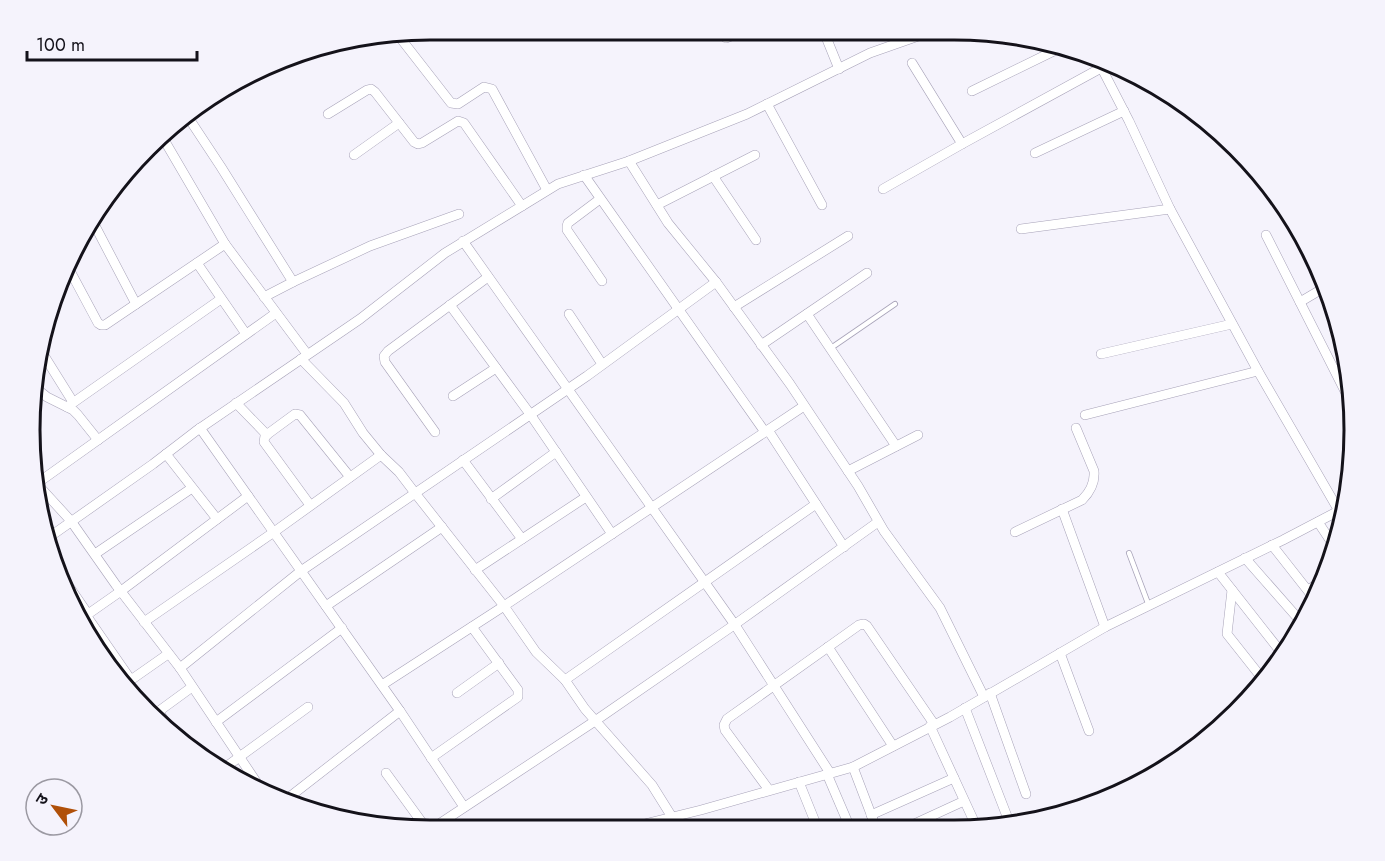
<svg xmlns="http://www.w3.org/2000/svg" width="1385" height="861" viewBox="0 0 1385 861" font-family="Jost,'Noto Sans Devanagari',sans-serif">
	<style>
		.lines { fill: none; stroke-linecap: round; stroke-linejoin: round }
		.lane-casing { stroke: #a7a2b8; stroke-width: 6 }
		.street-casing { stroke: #a7a2b8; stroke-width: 10 }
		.lane { stroke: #fff; stroke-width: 4.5 }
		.street { stroke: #fff; stroke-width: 9 }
		.rim { fill: none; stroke: #14121a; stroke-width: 3 }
	</style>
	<rect width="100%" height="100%" fill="#f5f3fc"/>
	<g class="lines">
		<defs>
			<g id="lane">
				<path d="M831,348L895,304"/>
				<path d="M1129,553L1149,606"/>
			</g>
			<g id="street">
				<path d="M824,32L839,69"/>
				<path d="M398,35L451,103L458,104L484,87L492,89L547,190"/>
				<path d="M726,38L741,32"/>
				<path d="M1096,57L1129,121L1170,209L1258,371L1339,511"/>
				<path d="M912,63L962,144"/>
				<path d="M972,91L1060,48"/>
				<path d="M767,104L822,205"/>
				<path d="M186,114L221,167L293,282"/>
				<path d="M328,114L367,90L371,89L375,92L414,142L418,144L422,143L458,121L464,123L522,206"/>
				<path d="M163,138L225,244L307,354"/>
				<path d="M1035,153L1124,111"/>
				<path d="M354,155L399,123"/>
				<path d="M584,175L765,432"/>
				<path d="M713,176L756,240"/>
				<path d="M883,189L962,144L1101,68"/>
				<path d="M600,199L568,223L567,226V230L602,281"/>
				<path d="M657,205L755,155"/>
				<path d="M92,220L136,304"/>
				<path d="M1021,229L1170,209"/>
				<path d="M1266,235L1352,405"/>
				<path d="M463,241L735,625L830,773"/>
				<path d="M197,263L246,334"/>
				<path d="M68,267L98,323L101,325H105L225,244"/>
				<path d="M716,282L668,223L629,161L747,114L870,53L927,33"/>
				<path d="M264,297L293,282L370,246L459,214"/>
				<path d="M1300,302L1327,286"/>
				<path d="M450,305L530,414L612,534"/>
				<path d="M734,307L848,236"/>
				<path d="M569,314L602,364"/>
				<path d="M807,314L896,446"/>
				<path d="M761,345L867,273"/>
				<path d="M43,354L73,402"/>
				<path d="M1101,354L1232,324"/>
				<path d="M301,359L344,403L363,433L381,455L399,472L415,493L504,606L536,652L565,680L585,709L652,785L672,817"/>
				<path d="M37,389L47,397L73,410L78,415L98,440"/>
				<path d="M453,396L496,368"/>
				<path d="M236,403L267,435"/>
				<path d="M67,407L221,299"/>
				<path d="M1085,415L1258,371"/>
				<path d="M200,428L400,711L464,807"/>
				<path d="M768,430L844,547"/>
				<path d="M435,432L385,362L384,356L388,351L488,277"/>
				<path d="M166,454L217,519"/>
				<path d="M463,460L522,539"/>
				<path d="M848,471L918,435"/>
				<path d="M39,482L276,313"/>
				<path d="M39,486L71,521L116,585L180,668"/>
				<path d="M491,499L556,452"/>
				<path d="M310,505L264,442L265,436L295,414L300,415L350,477"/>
				<path d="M1062,509L1105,627"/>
				<path d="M1318,522L1336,549"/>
				<path d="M1015,532L1082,500C1090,492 1095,482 1094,471L1076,428"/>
				<path d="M48,538L153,464L196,431L360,319L445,253L558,184L629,161"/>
				<path d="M1272,545L1316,601"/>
				<path d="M95,554L192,488"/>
				<path d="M1245,558L1303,624"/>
				<path d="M55,566L88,614"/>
				<path d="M475,570L586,497"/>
				<path d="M1218,572L1284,656"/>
				<path d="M1232,590L1227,634L1265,682"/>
				<path d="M1308,590L1325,579"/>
				<path d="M326,606L442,527"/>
				<path d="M86,615L131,680"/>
				<path d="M81,619L121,591L248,496"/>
				<path d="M144,622L274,532L381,455"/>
				<path d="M828,647L893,746"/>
				<path d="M1060,653L1089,731"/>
				<path d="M565,680L816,504"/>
				<path d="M128,682L168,654"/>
				<path d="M382,685L504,606L804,406"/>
				<path d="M457,693L499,663"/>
				<path d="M990,693L1026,794"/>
				<path d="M965,708L1010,824"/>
				<path d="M158,711L173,733"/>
				<path d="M155,714L192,687"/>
				<path d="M216,722L342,628"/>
				<path d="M930,726L978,830"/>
				<path d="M431,758L518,697V690L472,627"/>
				<path d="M853,767L877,830"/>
				<path d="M223,769L308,707"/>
				<path d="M386,773L426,828"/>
				<path d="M827,774L851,830"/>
				<path d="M799,782L818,829"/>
				<path d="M769,790L725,730L724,725L727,719L859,625L864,624L867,626L934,724"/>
				<path d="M263,792L180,668L301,571L587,376L716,282L790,384L858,486L884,531L940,608L984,697"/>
				<path d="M283,802L400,711"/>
				<path d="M871,815L954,778"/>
				<path d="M433,828L595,721L734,625L878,522"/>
				<path d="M624,829L701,810L853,767L950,717L1105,627L1283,540L1346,507"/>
				<path d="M901,830L964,801"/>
			</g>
		</defs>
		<use href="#lane" class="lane-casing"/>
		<use href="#street" class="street-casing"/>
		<use href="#lane" class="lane"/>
		<use href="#street" class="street"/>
	</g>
	<path d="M0 0H1385V861H0ZM430 40H954A390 390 0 0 1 1344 430V430A390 390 0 0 1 954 820H430A390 390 0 0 1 40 430V430A390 390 0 0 1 430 40Z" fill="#f5f3fc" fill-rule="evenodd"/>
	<path class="rim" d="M430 40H954A390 390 0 0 1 1344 430V430A390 390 0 0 1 954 820H430A390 390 0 0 1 40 430V430A390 390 0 0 1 430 40Z"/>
	<g transform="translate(54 807) rotate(302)"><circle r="28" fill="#f5f3fc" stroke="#9b99a2" stroke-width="1.5"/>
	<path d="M0-4.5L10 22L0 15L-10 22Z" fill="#b05009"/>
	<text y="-9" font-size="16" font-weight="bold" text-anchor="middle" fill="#14121a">उ</text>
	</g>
	<path d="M27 51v9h170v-9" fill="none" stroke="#14121a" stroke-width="3"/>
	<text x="36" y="51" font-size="18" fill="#14121a" stroke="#f5f3fc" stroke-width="4.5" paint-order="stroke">100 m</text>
</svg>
